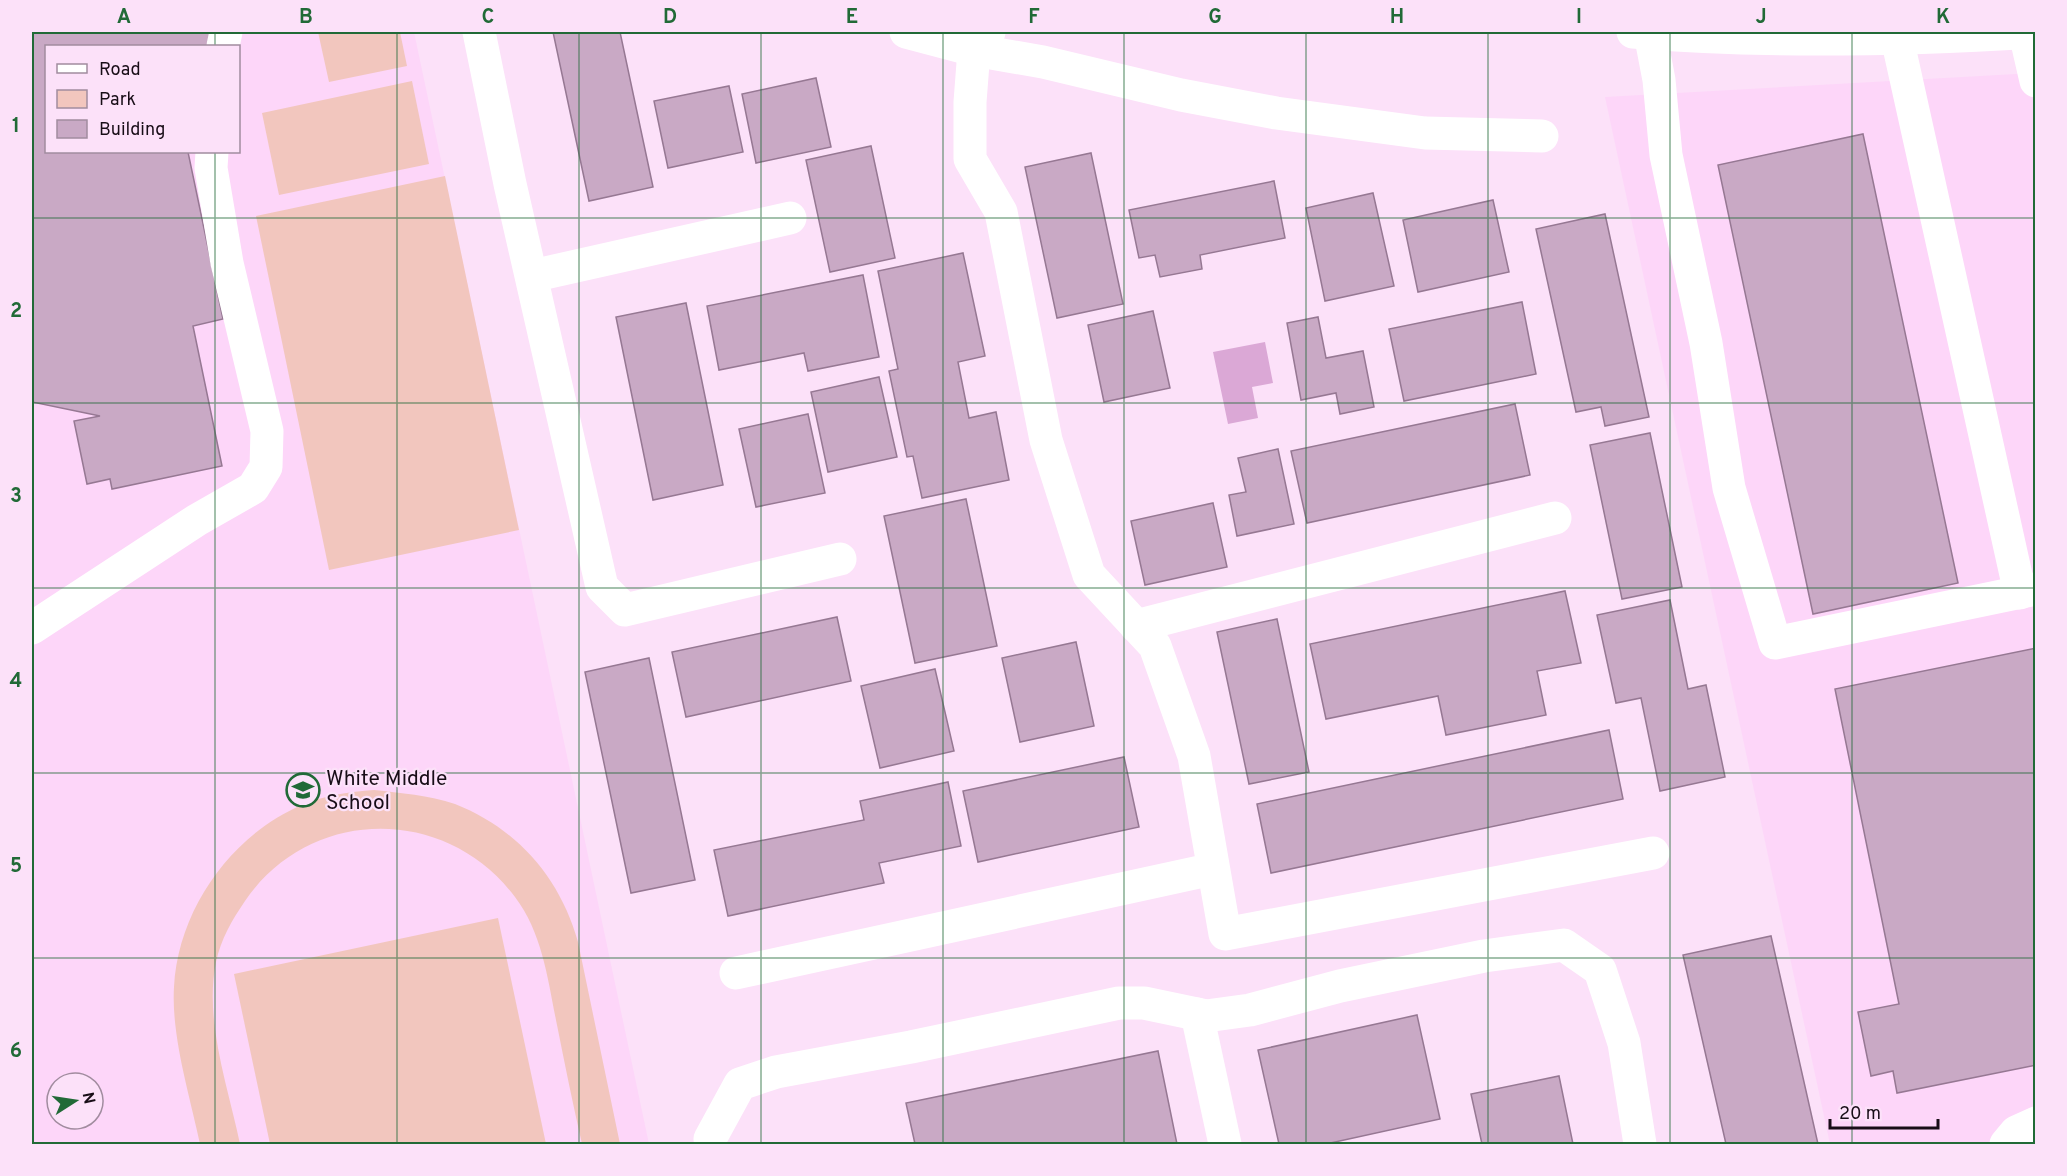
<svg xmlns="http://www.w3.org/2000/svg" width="2067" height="1176" viewBox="0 0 2067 1176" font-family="Overpass,sans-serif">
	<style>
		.built { fill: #fdd6f9; fill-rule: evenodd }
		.green { fill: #f2c6be }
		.water { fill: #dba8d6 }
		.building { fill: #c9a9c5; stroke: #967893; stroke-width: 1.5 }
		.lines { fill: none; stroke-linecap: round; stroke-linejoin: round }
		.minor { stroke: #fff; stroke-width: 33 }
		.grid { fill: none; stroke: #216a37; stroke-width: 1.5; stroke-opacity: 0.55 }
		.labels { text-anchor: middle; stroke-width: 4.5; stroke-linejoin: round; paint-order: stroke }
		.poi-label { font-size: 21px; fill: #180d17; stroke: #fce1f9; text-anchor: start }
		.neatline { fill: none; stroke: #216a37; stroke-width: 2 }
		.grid-label { font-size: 20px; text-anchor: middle; font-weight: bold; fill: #216a37 }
	</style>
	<rect width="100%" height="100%" fill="#fce1f9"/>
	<g class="built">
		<path d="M32,32H414L649,1144H32ZM46,46H238V152H46ZM57,1083H93V1119H57Z"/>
		<path d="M2035,73V1144H1830L1605,97Z"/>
	</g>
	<g class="green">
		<path d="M318,32H400L407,66L329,82Z"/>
		<path d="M412,81L429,164L279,195L262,113Z"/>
		<path d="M445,176L519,530L329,570L256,216Z"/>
		<path d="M374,790C400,793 429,795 455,804C518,829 560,878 578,942L620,1144H582C573,1105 565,1065 557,1025C548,981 543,934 515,897C446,805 310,806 245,901C232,920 221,939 216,962C204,1021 228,1086 240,1144H200C190,1096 171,1036 174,987C178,910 231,835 302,805C325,795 349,792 374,790Z"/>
		<path d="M498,918L546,1144H270L234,974Z"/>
	</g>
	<path class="water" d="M1265,342L1273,383L1252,387L1258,418L1228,424L1213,352Z"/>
	<g class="building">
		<path d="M32,32H213L210,46H46V152H188L223,319L193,326L222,466L112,489L110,479L87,484L74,421L100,416L32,402Z"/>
		<path d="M553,32H620L653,187L589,201Z"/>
		<path d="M816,78L831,147L756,163L742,94Z"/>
		<path d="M729,86L743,152L668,168L654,101Z"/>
		<path d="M1863,134L1958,583L1813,614L1718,165Z"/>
		<path d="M871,146L895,258L830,272L806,160Z"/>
		<path d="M1091,153L1123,304L1057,318L1025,167Z"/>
		<path d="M1274,181L1285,238L1200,255L1202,269L1160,277L1155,255L1139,258L1129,210Z"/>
		<path d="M1373,193L1394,286L1325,301L1306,208Z"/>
		<path d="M1493,200L1509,272L1418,292L1403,220Z"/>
		<path d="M1605,214L1649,417L1605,426L1601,407L1576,412L1536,229Z"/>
		<path d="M963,253L985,356L958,362L969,418L996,412L1009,480L922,498L913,456L907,457L889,371L898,369L878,271Z"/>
		<path d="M863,275L879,357L808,371L804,353L719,370L707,306Z"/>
		<path d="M1522,302L1536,374L1404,401L1389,329Z"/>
		<path d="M686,303L723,485L653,500L616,317Z"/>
		<path d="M1153,311L1170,388L1104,402L1088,325Z"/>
		<path d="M1318,317L1326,358L1363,351L1374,407L1340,414L1336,393L1301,400L1287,323Z"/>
		<path d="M879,377L897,457L828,472L811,392Z"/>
		<path d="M1515,404L1530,475L1307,523L1291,451Z"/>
		<path d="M808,414L825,493L756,507L739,429Z"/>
		<path d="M1650,433L1682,587L1622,599L1590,445Z"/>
		<path d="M1278,449L1294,524L1237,536L1229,495L1246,492L1238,458Z"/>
		<path d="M966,499L997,646L915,663L884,516Z"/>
		<path d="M1213,503L1227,567L1145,585L1131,521Z"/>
		<path d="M1565,591L1581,663L1537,671L1546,715L1446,735L1438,696L1326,719L1310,644Z"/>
		<path d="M1670,600L1688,689L1706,685L1725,777L1660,791L1641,698L1616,703L1597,615Z"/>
		<path d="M837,617L851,681L686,717L672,652Z"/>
		<path d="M1277,619L1309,772L1249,784L1217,632Z"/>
		<path d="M1076,642L1094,726L1020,742L1002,658Z"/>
		<path d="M2036,648V1065L1897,1093L1893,1071L1871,1076L1858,1012L1899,1004L1835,689Z"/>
		<path d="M649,658L695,880L631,893L585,672Z"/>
		<path d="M935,669L954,751L880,768L861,686Z"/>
		<path d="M1609,730L1623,799L1271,873L1257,804Z"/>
		<path d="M1124,757L1139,827L978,862L963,791Z"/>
		<path d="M948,782L961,846L879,863L884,883L728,916L714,850L864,820L860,801Z"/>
		<path d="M1771,936L1818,1144H1726L1683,955Z"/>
		<path d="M1417,1015L1440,1119L1326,1144H1279L1258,1050Z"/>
		<path d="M1158,1051L1177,1144H915L906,1103Z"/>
		<path d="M1559,1076L1573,1144H1482L1471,1094Z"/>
	</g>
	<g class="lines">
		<g class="minor">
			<path d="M479,32L510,184L602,587L625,610L840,559"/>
			<path d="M906,32L974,50L1043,62L1181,95L1276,113L1425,133L1542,136"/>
			<path d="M989,32L987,38L974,50L970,102V159L1001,212L1046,440L1089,575L1155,646L1194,756L1225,934L1653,853"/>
			<path d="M1633,32C1766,43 1902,40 2036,32"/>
			<path d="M1650,33L1659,80L1666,155L1706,343L1729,488L1775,643L2036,589"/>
			<path d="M2025,33L2036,81"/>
			<path d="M1897,38L2020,593"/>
			<path d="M223,46L226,32"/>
			<path d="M532,276L790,218"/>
			<path d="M1136,626L1555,518"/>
			<path d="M32,628L197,520L253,488L266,467L267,431L227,263L211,168L212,152"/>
			<path d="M736,973L1213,869"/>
			<path d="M1197,1014L1225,1144"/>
			<path d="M711,1144L710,1139L740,1084L776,1072L911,1047L1119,1003H1144L1206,1016L1250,1010L1340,986L1484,956L1564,945L1600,970L1624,1043L1640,1144"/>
			<path d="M2006,1144L2016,1132L2036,1123"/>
		</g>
	</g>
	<path class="grid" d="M215,32V46M397,32V1144M579,32V1144M761,32V1144M943,32V1144M1124,32V1144M1306,32V1144M1488,32V1144M1670,32V1144M1852,32V1144M215,152V1144M32,218H2036M32,403H2036M32,588H2036M32,773H2036M32,958H2036"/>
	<defs>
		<symbol id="school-ring" viewBox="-11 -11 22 22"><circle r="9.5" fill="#fce1f9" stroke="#216a37" stroke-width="1.5"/><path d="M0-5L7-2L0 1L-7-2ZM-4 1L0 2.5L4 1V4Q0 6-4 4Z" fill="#216a37"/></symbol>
	</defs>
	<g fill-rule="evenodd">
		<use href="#school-ring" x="284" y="771" width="38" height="38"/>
	</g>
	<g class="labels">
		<g class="poi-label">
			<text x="326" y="785">White Middle<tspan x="326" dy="24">School</tspan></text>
		</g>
	</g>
	<rect width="2067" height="1176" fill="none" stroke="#fce1f9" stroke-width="66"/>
	<rect x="45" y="45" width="195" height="108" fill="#fce1f9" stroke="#a18c9f" stroke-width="1.5"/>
	<rect x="57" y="64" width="30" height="9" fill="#ffffff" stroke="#a18c9f" stroke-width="1.5"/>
	<text x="99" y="75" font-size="18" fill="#180d17">Road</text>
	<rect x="57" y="90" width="30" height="18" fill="#f2c6be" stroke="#a18c9f" stroke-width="1.5"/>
	<text x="99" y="105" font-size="18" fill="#180d17">Park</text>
	<rect x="57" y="120" width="30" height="18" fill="#c9a9c5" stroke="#a18c9f" stroke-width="1.5"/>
	<text x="99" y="135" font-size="18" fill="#180d17">Building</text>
	<g transform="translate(75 1101) rotate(78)"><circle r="28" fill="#fce1f9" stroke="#a18c9f" stroke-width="1.5"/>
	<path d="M0-4.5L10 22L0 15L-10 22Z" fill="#216a37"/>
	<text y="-9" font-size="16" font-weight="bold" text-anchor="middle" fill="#180d17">N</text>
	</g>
	<path d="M1830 1119v9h108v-9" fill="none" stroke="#180d17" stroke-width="3"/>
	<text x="1839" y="1119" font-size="18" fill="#180d17" stroke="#fce1f9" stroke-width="4.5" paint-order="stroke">20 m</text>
	<rect x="33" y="33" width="2001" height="1110" class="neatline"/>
	<g class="grid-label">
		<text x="124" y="23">A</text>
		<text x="306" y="23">B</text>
		<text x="488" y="23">C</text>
		<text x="670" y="23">D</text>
		<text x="852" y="23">E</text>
		<text x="1034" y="23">F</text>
		<text x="1215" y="23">G</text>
		<text x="1397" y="23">H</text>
		<text x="1579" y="23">I</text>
		<text x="1761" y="23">J</text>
		<text x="1943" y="23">K</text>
		<text x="16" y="132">1</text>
		<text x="16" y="317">2</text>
		<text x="16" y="502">3</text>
		<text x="16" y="687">4</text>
		<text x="16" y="872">5</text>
		<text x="16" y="1057">6</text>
	</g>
</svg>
